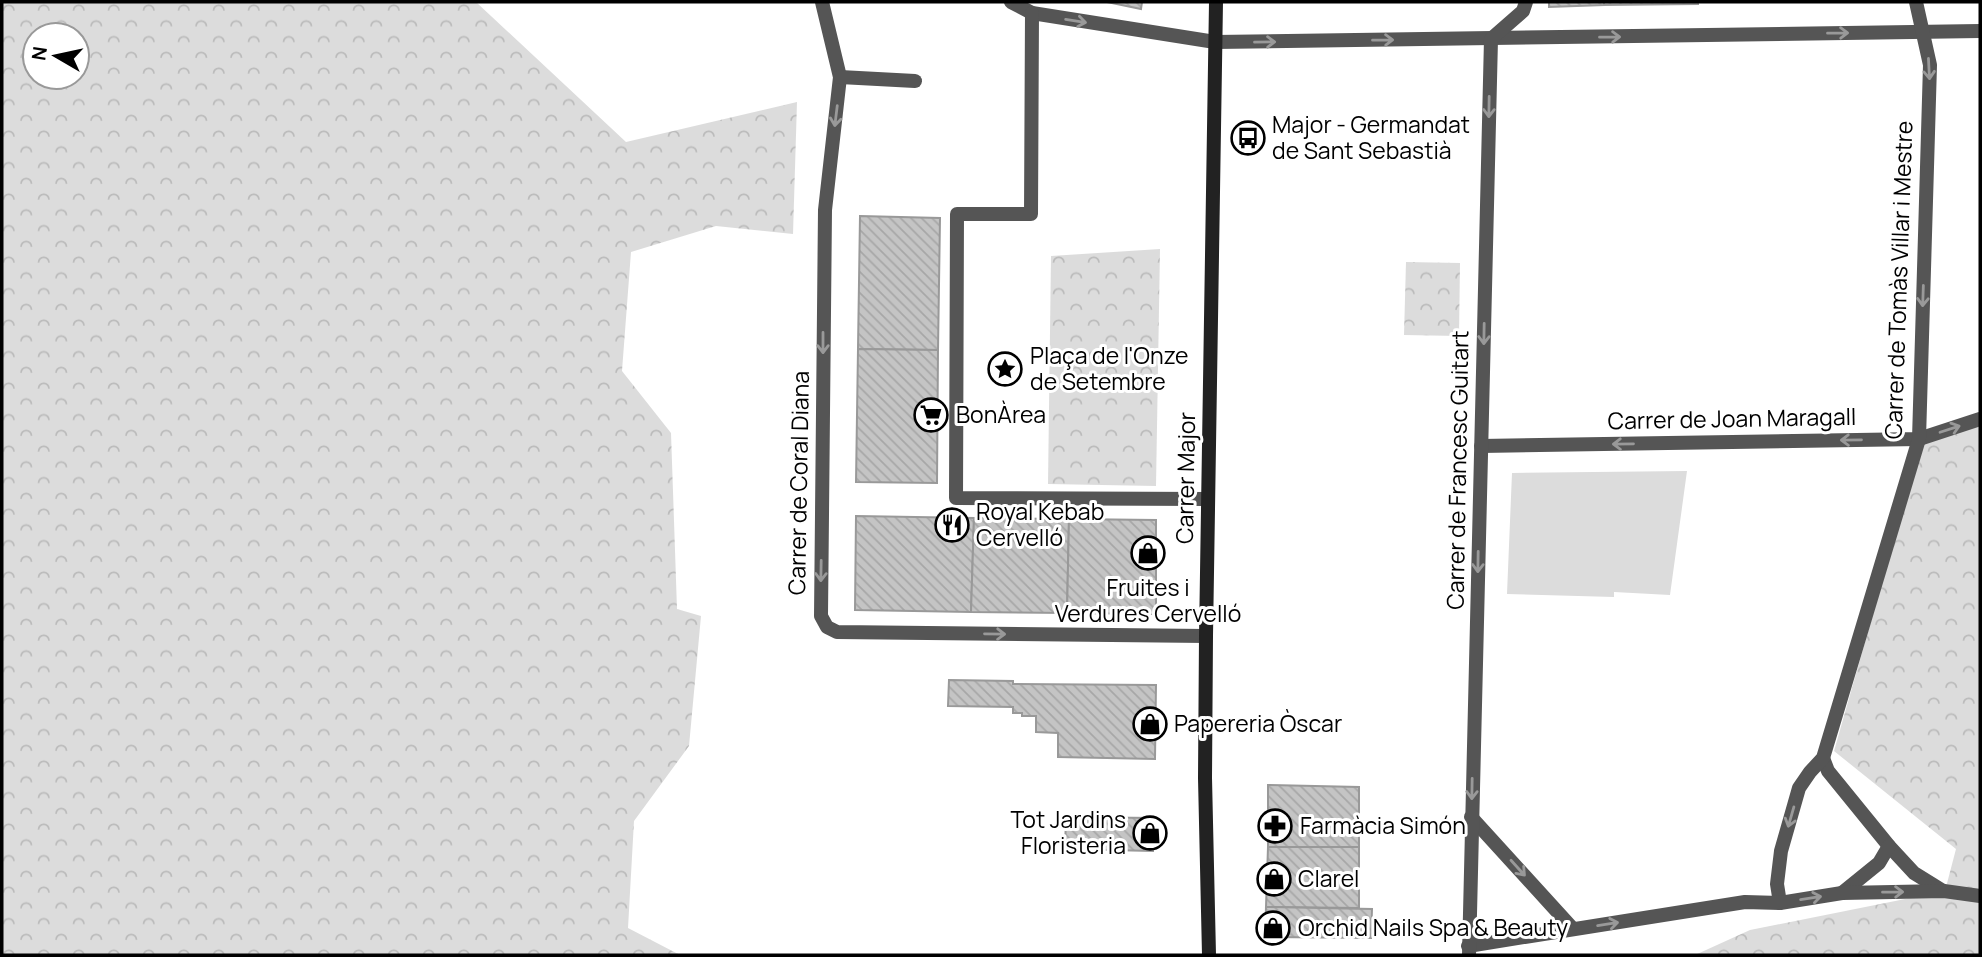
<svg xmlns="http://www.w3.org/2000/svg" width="1982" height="957" viewBox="0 0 1982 957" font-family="Manrope,sans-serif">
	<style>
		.green { fill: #dcdcdc }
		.forest { fill: url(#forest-crowns); fill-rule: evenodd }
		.building { fill: url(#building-back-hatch); stroke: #999; stroke-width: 2 }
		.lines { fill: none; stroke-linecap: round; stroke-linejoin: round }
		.street { stroke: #555; stroke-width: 14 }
		.secondary { stroke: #222; stroke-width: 14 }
		.oneway { stroke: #999 }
		.labels { text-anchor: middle; stroke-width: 6; stroke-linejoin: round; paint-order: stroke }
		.poi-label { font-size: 23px; fill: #000; stroke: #fff; text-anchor: start }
		.street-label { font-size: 23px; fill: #000; stroke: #fff }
	</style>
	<defs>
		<pattern id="forest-crowns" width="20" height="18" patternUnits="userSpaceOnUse" patternTransform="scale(1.75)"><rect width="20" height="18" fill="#dcdcdc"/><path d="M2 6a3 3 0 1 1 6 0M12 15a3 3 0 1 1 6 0" fill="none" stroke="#bbb"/></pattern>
		<pattern id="building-back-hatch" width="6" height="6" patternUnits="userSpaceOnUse" patternTransform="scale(1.75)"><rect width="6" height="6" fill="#c4c4c4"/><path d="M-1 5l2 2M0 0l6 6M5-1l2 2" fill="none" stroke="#a7a7a7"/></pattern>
	</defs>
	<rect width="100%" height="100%" fill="#fff"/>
	<path class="green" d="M1687,471L1670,595L1614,592V597L1507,594L1512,473Z"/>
	<g class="forest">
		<path d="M2,2H476L626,142L797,102L793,234L716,226L631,252L622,371L671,433L677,609L701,616L689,746L634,821L628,928L680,955H2ZM77,35V77H35V35Z"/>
		<path d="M1160,249L1156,486L1048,484L1051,256Z"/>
		<path d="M1406,262L1460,263L1459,336L1404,335Z"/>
		<path d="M1980,421V955H1695L1750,930L1945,891L1956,849L1834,751L1922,442Z"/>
	</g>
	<g class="building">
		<path d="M1107,2H1142L1141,9Z"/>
		<path d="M1549,2H1604V5L1549,7Z"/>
		<path d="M1604,2H1698V4L1604,5Z"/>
		<path d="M860,216L940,218L938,350L858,349Z"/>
		<path d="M858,349L938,350L937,483L856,482Z"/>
		<path d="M856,516L974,518L971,612L855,610Z"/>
		<path d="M974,518L1069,519L1067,613L971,612Z"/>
		<path d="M1069,519L1156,520V614L1067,613Z"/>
		<path d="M949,680L1013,681V684L1156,685L1155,759L1058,757V733L1036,732V716H1022V713H1013V707L948,706Z"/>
		<path d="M1268,785L1359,787V847H1268Z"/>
		<path d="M1066,817L1154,818L1153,851L1065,849Z"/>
		<path d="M1268,847H1359V908L1266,907Z"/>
		<path d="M1266,907L1372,909L1371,938L1265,937Z"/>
	</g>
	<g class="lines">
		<g class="street">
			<path d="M822,2L840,77L825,210L821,616L827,627L837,632L1206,636"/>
			<path d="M1011,2L1032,13L1215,42L1980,31"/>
			<path d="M1032,13L1031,214H957L956,498L1208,499"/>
			<path d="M840,77L915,81"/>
			<path d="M1481,446L1919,439L1980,419"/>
			<path d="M1823,758L1828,771L1889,846L1914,873L1943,891"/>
			<path d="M1471,817L1573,929"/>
			<path d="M1842,893L1879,863L1889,846"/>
			<path d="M1780,903L1777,884L1781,851L1799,788L1810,772L1823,758L1919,439L1930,65L1916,2"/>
			<path d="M1468,946L1745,902L1780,903L1842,893L1944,891L1980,896"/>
			<path d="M1469,955L1491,39L1523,11L1526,2"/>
		</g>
		<path class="secondary" d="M1209,955L1205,778L1206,636L1216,2"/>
	</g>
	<defs><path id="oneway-shaft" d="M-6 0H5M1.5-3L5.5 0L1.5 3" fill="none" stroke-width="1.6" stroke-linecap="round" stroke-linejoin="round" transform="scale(1.75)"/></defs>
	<g class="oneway">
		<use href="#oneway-shaft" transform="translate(1076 21) rotate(9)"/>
		<use href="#oneway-shaft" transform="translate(1838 33) rotate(-1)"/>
		<use href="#oneway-shaft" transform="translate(1610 37) rotate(-1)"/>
		<use href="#oneway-shaft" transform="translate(1383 40) rotate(-1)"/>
		<use href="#oneway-shaft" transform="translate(1265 42) rotate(-1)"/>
		<use href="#oneway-shaft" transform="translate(1929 69) rotate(87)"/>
		<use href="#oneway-shaft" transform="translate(1489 107) rotate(91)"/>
		<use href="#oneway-shaft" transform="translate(836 116) rotate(97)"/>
		<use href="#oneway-shaft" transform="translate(1923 296) rotate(92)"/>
		<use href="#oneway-shaft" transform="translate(1484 334) rotate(91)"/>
		<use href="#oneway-shaft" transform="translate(823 343) rotate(90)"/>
		<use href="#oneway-shaft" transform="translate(1950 429) rotate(-18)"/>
		<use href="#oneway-shaft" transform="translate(1851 440) rotate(179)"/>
		<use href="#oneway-shaft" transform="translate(1623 444) rotate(179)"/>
		<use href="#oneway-shaft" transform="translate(1478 562) rotate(91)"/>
		<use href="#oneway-shaft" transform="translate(821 571) rotate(91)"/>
		<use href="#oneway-shaft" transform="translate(995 634) rotate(1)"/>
		<use href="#oneway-shaft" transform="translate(1472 789) rotate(91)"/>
		<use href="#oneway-shaft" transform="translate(1791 817) rotate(106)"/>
		<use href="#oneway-shaft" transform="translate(1518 868) rotate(48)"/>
		<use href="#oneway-shaft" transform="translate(1893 892) rotate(-1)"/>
		<use href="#oneway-shaft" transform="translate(1811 898) rotate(-9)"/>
		<use href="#oneway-shaft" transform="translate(1608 924) rotate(-9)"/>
	</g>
	<defs>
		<symbol id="bus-ring" viewBox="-11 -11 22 22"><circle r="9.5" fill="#fff" stroke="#000" stroke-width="1.5"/><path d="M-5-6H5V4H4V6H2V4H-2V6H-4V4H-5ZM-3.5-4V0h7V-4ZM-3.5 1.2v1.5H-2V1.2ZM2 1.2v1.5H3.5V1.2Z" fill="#000"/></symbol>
		<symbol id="sight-ring" viewBox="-11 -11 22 22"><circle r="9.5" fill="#fff" stroke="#000" stroke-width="1.5"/><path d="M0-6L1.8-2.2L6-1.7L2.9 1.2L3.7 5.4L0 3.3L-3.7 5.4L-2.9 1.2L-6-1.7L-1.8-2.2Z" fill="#000"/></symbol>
		<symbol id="supermarket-ring" viewBox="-11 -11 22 22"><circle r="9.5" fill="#fff" stroke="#000" stroke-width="1.5"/><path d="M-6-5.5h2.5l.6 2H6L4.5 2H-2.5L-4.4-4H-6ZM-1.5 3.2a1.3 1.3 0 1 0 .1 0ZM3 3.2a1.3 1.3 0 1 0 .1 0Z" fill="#000"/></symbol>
		<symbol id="restaurant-ring" viewBox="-11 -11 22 22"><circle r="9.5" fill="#fff" stroke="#000" stroke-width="1.5"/><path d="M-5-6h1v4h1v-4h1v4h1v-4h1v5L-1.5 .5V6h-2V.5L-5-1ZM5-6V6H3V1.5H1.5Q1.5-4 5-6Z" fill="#000"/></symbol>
		<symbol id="shop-ring" viewBox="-11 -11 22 22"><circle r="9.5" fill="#fff" stroke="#000" stroke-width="1.5"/><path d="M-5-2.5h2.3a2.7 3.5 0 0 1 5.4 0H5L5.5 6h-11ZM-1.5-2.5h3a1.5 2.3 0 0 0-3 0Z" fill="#000"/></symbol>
		<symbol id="pharmacy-ring" viewBox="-11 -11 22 22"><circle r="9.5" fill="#fff" stroke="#000" stroke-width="1.5"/><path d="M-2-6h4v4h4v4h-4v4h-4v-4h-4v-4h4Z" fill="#000"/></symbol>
	</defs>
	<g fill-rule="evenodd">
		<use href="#bus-ring" x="1229" y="119" width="38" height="38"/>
		<use href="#sight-ring" x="986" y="350" width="38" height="38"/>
		<use href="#supermarket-ring" x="912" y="396" width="38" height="38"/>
		<use href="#restaurant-ring" x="933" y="506" width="38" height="38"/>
		<use href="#shop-ring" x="1129" y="534" width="38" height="38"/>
		<use href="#shop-ring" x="1131" y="705" width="38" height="38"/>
		<use href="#pharmacy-ring" x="1256" y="807" width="38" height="38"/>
		<use href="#shop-ring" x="1131" y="814" width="38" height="38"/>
		<use href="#shop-ring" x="1255" y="860" width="38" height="38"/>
		<use href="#shop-ring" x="1254" y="909" width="38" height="38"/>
	</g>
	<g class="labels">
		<g class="poi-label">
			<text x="1272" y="133">Major - Germandat<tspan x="1272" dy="26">de Sant Sebastià</tspan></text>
			<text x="1030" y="364">Plaça de l'Onze<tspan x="1030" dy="26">de Setembre</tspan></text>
			<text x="956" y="423">BonÀrea</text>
			<text x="976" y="520">Royal Kebab<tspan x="976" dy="26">Cervelló</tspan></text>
			<text x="1148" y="596" text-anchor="middle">Fruites i<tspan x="1148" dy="26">Verdures Cervelló</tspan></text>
			<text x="1174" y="732">Papereria Òscar</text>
			<text x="1126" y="828" text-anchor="end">Tot Jardins<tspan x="1126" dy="26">Floristeria</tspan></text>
			<text x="1300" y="834">Farmàcia Simón</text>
			<text x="1298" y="887">Clarel</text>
			<text x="1298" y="936">Orchid Nails Spa &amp; Beauty</text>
		</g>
		<g class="street-label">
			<text transform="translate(1899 280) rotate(-88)" y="8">Carrer de Tomàs Villar i Mestre</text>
			<text transform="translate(1732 419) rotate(-1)" y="8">Carrer de Joan Maragall</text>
			<text transform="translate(1458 470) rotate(-89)" y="8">Carrer de Francesc Guitart</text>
			<text transform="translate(1186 478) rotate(-89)" y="8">Carrer Major</text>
			<text transform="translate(799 483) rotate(-89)" y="8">Carrer de Coral Diana</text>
		</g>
	</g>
	<rect width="1982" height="957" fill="none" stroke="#000000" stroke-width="7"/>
	<g transform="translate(56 56) rotate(279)"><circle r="33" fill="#ffffff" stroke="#999999" stroke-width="2"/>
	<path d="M0-5L12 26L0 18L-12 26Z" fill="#000000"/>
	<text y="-10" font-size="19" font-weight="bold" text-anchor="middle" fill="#000000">N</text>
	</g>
</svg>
